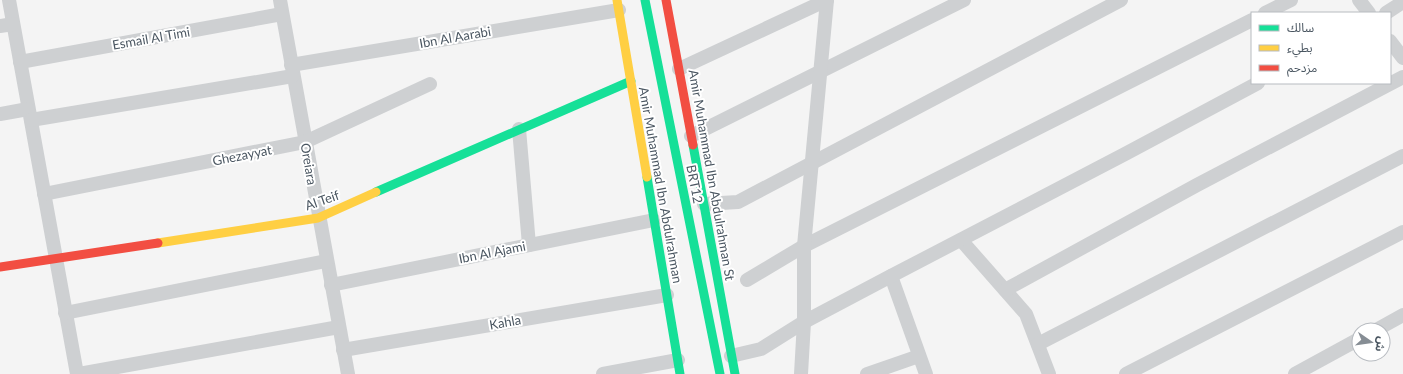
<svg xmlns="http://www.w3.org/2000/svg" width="1403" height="374" viewBox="0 0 1403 374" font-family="Lato,'Noto Sans Arabic',sans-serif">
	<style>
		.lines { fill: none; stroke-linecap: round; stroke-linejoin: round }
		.street { stroke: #ced0d2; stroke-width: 14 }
		.fast { stroke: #16e098; stroke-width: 9 }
		.slow { stroke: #ffcf43; stroke-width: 9 }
		.jam { stroke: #f24e42; stroke-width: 9 }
		.labels { text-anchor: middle; stroke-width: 4; stroke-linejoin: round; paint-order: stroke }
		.street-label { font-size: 13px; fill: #4a5661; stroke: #fff }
	</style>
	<rect width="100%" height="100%" fill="#f4f4f4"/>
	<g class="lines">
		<g class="street">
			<path d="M9,0L77,374"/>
			<path d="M280,0L348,374"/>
			<path d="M1359,0L1369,13"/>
			<path d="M1265,13L1291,0"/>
			<path d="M1386,13L1403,2"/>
			<path d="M0,26L13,24"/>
			<path d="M1390,41L1403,58"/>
			<path d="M20,62L282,14"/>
			<path d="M291,65L619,10"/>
			<path d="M679,69L827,0"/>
			<path d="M0,114L28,109"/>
			<path d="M31,120L293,76"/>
			<path d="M519,129L529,245"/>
			<path d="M691,136L964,0"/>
			<path d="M44,194L305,142L430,84"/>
			<path d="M704,204L738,202L1121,0"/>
			<path d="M961,240L1026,314L1049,374"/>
			<path d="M891,276L926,374"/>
			<path d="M747,280L804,246L1252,20"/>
			<path d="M331,285L654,220"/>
			<path d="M1005,290L1197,185L1403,77"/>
			<path d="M65,313L326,261"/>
			<path d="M1376,330L1403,315"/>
			<path d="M1038,344L1403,156"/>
			<path d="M343,350L667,295"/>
			<path d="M731,356L761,349L804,322L891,276L1125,154L1258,83"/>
			<path d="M79,374L339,327"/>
			<path d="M603,374L678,360"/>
			<path d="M801,374L804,322V246L827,0"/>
			<path d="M867,374L919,356"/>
			<path d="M1126,374L1403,232"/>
			<path d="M1295,374L1359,339"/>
		</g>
		<g class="fast">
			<path d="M645,0L720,374"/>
			<path d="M693,145L735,374"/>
			<path d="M647,177L680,374"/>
			<path d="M376,192L631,81"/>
		</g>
		<g class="slow">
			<path d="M617,0L647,177"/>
			<path d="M158,243L318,218L376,192"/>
		</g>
		<g class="jam">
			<path d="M666,0L693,145"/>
			<path d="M0,267L158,243"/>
		</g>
	</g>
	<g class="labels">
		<g class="street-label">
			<text transform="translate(455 37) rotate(-10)" y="5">Ibn Al Aarabi</text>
			<text transform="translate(151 38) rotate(-10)" y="5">Esmail Al Timi</text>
			<text transform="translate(242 155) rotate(-11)" y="5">Ghezayyat</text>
			<text transform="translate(309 164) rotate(80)" y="5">Oreiara</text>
			<text transform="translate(712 175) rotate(80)" y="5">Amir Muhammad Ibn Abdulrahman St</text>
			<text transform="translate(695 184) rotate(79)" y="5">BRT12</text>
			<text transform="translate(661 185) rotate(80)" y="5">Amir Muhammad Ibn Abdulrahman</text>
			<text transform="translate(322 200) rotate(-19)" y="5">Al Teif</text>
			<text transform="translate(492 252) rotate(-11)" y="5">Ibn Al Ajami</text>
			<text transform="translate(505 322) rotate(-10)" y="5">Kahla</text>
		</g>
	</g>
	<rect x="1251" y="12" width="140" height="72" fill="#ffffff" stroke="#b7bbc0"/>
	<rect x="1259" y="25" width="20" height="6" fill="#16e098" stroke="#b7bbc0"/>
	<text x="1287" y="32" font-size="12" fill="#4a5661">سالك</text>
	<rect x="1259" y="45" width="20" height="6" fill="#ffcf43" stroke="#b7bbc0"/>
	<text x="1287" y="52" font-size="12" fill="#4a5661">بطيء</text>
	<rect x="1259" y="65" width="20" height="6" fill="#f24e42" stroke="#b7bbc0"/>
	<text x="1287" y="72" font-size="12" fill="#4a5661">مزدحم</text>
	<g transform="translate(1371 342) rotate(103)"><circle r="19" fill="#ffffff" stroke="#b7bbc0"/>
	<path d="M0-3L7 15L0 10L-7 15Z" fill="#868d94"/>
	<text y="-6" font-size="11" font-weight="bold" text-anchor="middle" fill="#4a5661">ش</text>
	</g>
</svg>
